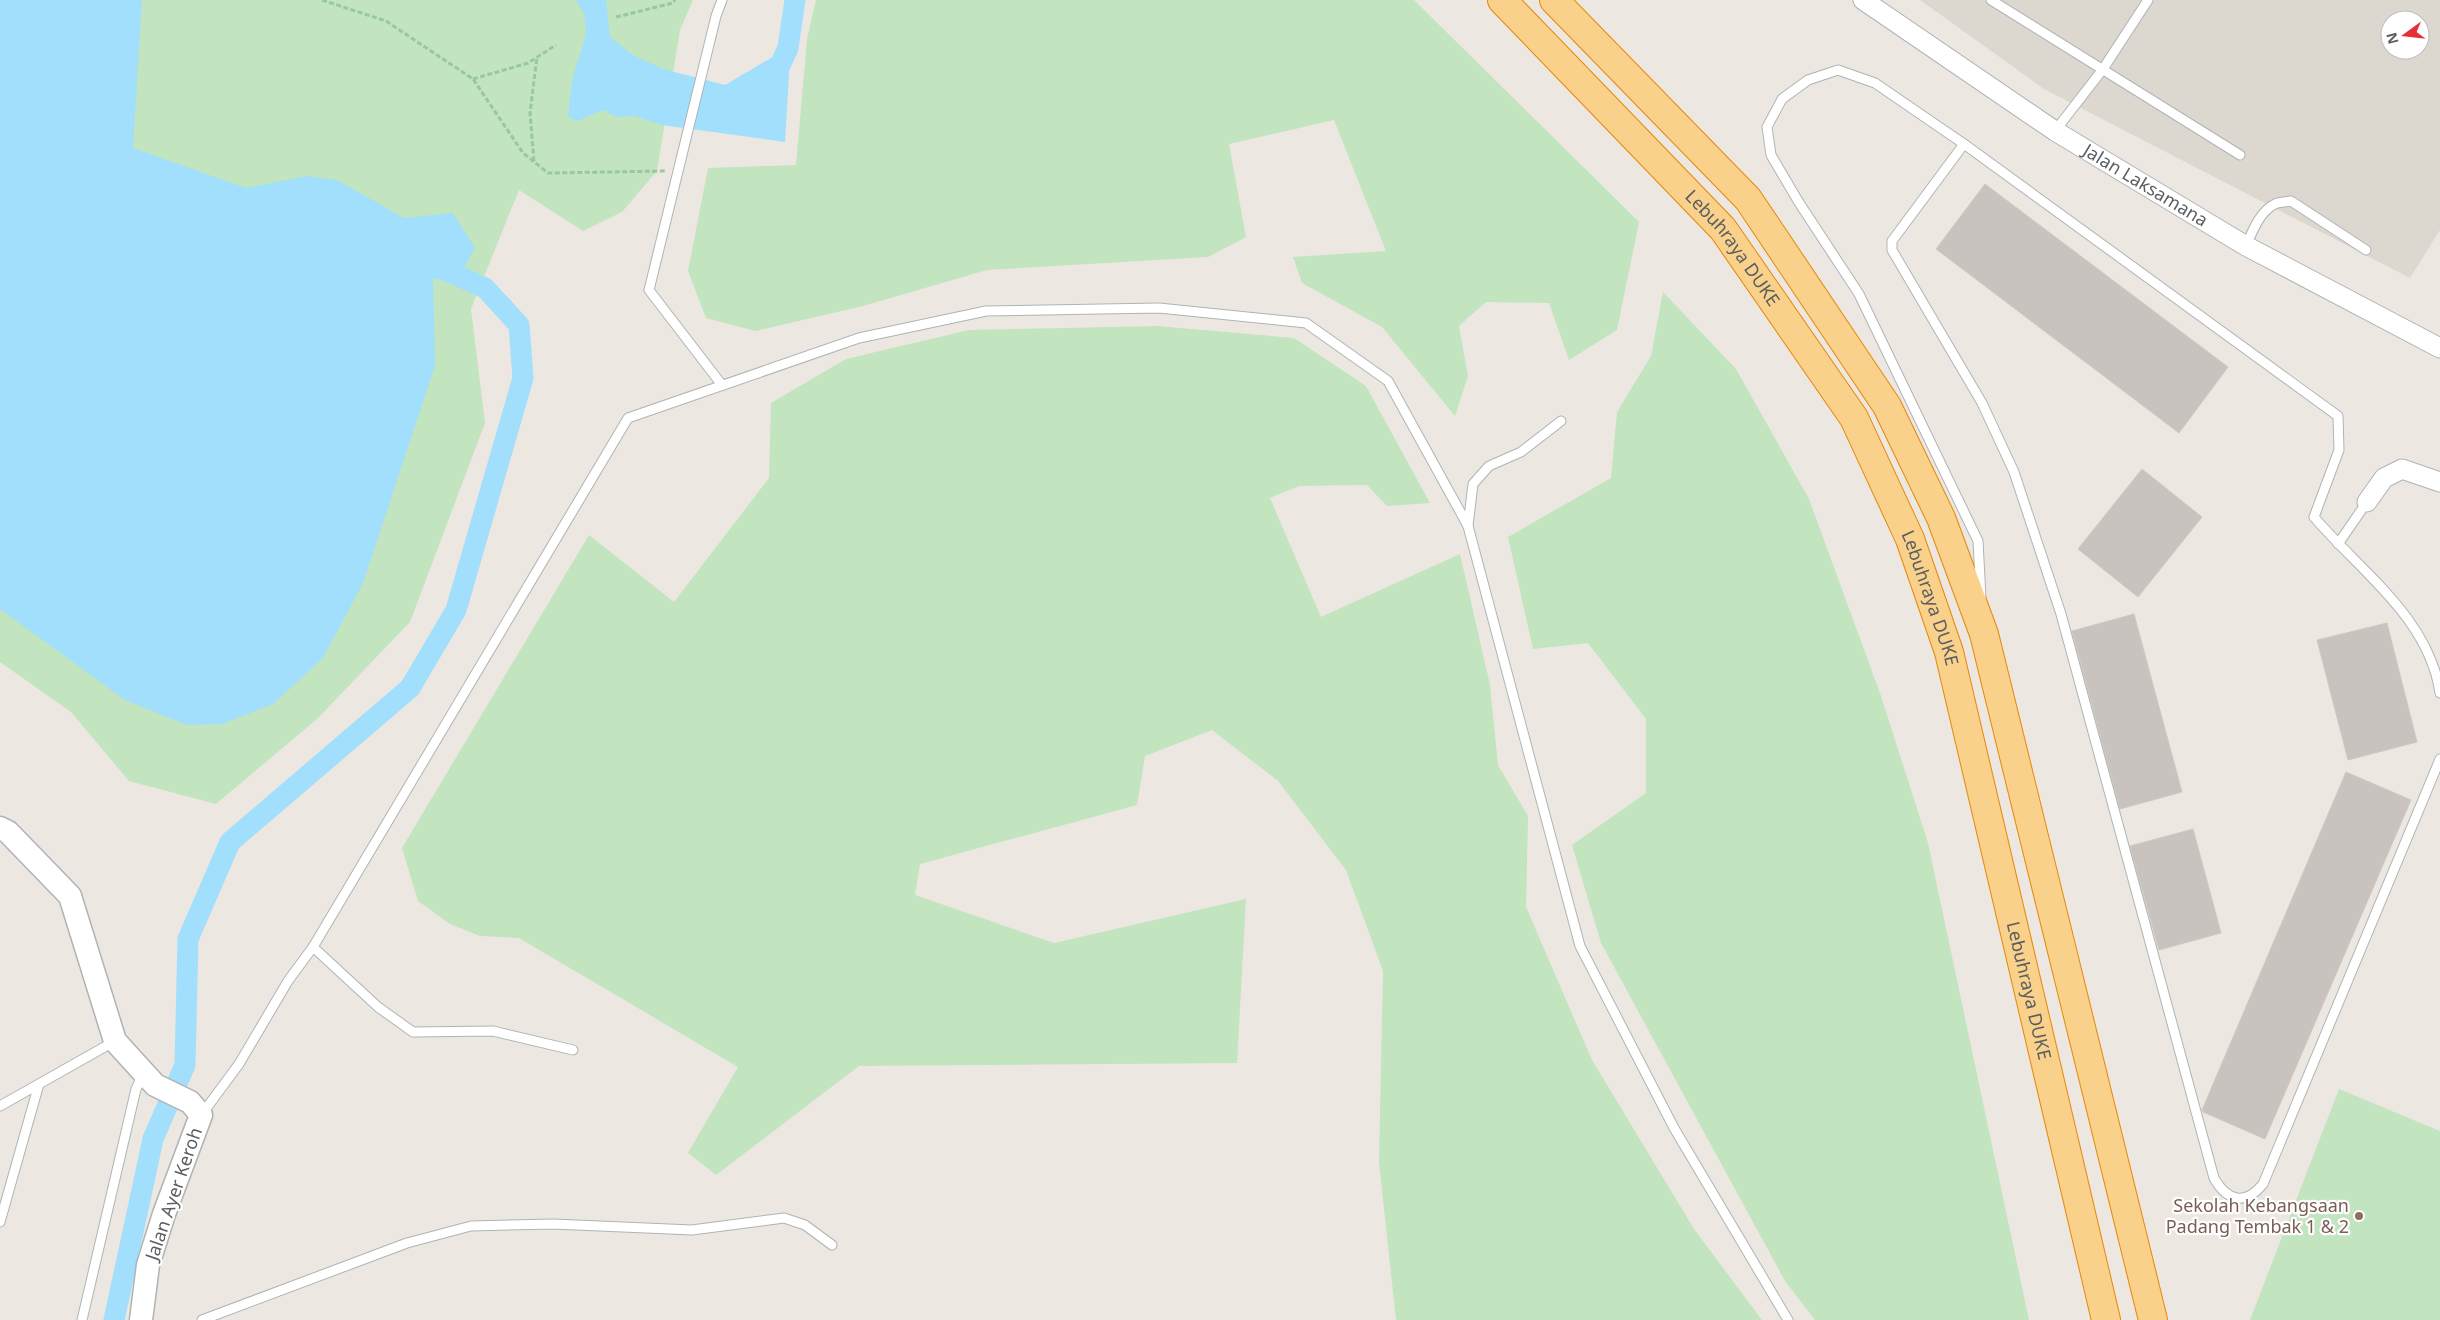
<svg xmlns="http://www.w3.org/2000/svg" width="2440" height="1320" viewBox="0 0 2440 1320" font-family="'Noto Sans',sans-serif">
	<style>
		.education { fill: #dcd7cf; fill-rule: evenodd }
		.green { fill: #c2e4be }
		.water { fill: #a1dffc }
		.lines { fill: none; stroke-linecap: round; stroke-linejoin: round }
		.canal { stroke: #a1dffc; stroke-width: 21 }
		.building { fill: #c8c3be; stroke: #d1c9c0 }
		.service-casing { stroke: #afb3b6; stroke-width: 11 }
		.minor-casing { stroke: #afb3b6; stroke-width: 21 }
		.tertiary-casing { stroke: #afb3b6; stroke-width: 25 }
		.motorway-casing { stroke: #e78706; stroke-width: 30 }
		.path { stroke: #98c7a0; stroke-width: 3; stroke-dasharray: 5 2.5; stroke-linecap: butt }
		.service { stroke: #fff; stroke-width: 9 }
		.minor { stroke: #fff; stroke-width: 19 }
		.tertiary { stroke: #fff; stroke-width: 22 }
		.motorway { stroke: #fad18a; stroke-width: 28 }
		.education-dot { fill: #8d6e63; stroke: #fff; stroke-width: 2 }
		.labels { text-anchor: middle; stroke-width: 4.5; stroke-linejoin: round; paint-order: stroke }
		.street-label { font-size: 18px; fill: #5a5e62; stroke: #fff }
		.education-label { font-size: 18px; fill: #785e54; stroke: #fff; text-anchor: end }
	</style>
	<rect width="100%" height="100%" fill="#ece8e1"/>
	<path class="education" d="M1920,0H2440V230L2410,278L2044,89ZM2390,20H2420V50H2390Z"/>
	<g class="green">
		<path d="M0,0H693L680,30L657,171L622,212L583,231L519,190L471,309L485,423L410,622L317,719L216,804L129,781L71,712L0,662Z"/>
		<path d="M816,0H1414L1639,222L1617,330L1569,360L1549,303L1486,302L1459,326L1468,376L1455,416L1382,327L1302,283L1293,257L1386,251L1334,120L1229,144L1246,237L1208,257L987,270L863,306L755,331L706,318L688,271L708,168L796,165L807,39Z"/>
		<path d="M1663,292L1736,369L1809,499L1881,696L1928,843L2029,1320H1815L1785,1281L1601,943L1572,845L1646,793V719L1588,643L1533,649L1508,537L1611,478L1617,412L1651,356Z"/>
		<path d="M1157,326L1294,338L1366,386L1430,503L1387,506L1367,485L1299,486L1270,498L1321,617L1460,554L1490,685L1498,765L1528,816L1526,907L1592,1060L1694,1229L1762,1320H1396L1379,1162L1383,971L1346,870L1278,781L1212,730L1145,756L1137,805L920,864L915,895L1054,943L1246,899L1237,1063L859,1066L716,1175L688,1153L738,1067L519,938L480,936L450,924L418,901L402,848L589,535L674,602L769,478L771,403L846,359L969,330Z"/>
		<path d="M2339,1089L2440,1131V1320H2250Z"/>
	</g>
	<g class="water">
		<path d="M0,0H142L133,148L246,188L307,176L337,180L404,218L453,213L475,248L455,284L433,278L435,366L363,583L323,658L273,704L222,724L187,725L125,700L0,609Z"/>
		<path d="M576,0H606L610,37L633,55L663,69L725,85L788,48L789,75L785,142L662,125L634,116L616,117L603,110L577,121L568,117C570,104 570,90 573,78C579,48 597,29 576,0Z"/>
	</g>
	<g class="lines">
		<g class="canal">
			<path d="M776,74L788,48L795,0"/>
			<path d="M114,1320L153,1139L185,1065L188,939L230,842L410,688L456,610L523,378L519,325L485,288L434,265"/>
		</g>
	</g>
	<g class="building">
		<path d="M1985,184L2228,367L2179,433L1936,249Z"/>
		<path d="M2142,469L2202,517L2138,597L2078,549Z"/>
		<path d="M2134,614L2182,792L2120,809L2072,631Z"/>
		<path d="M2387,623L2417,742L2348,760L2317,640Z"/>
		<path d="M2346,772L2411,800L2265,1139L2203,1112L2202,1110Z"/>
		<path d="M2193,829L2221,933L2159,950L2130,846Z"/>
	</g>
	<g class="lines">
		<defs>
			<g id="service">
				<path d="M722,0L716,16L649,290L722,385"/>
				<path d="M1991,0L2240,155"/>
				<path d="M2055,131L2103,69L2148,0"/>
				<path d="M1964,144L1892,241V250L1982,403L2014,472L2061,614L2214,1178C2227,1201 2245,1206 2263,1184L2440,759"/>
				<path d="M2246,246C2252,232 2260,211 2275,204C2279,202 2286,202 2291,201L2366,250"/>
				<path d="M1468,526L1473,484L1489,466L1521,452L1561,421"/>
				<path d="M2338,544L2367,502"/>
				<path d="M1981,598L1978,541L1859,294L1798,201L1771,155L1767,127L1782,99L1808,80L1838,70L1875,83L1964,144L2338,416L2339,450L2314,517C2360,571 2429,618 2440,693"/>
				<path d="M313,947L378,1007L413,1032L493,1031L573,1050"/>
				<path d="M0,1106L115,1041"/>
				<path d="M202,1114L239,1064L288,981L313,947L628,418L859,338L986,311L1159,308L1306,323L1388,381L1468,526L1580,946L1674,1128L1788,1320"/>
				<path d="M0,1222L39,1084"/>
				<path d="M82,1320L136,1089L143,1074"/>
				<path d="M202,1320L407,1243L471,1226L553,1224L692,1230L784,1218L805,1225L832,1245"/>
			</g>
			<g id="minor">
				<path id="s1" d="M1863,0L2055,131L2246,246L2440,348"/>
				<path d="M2367,502L2384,478L2402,469L2440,482"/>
			</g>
			<path id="tertiary" d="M0,828L8,832L70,896L115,1041L155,1085L190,1102L201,1115L164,1214L148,1265L141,1320"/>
			<g id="motorway">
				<path id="s2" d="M1502,0L1723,229L1854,418L1910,539L1949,652L2106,1320"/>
				<path d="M1554,0L1748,199L1887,406L1941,518L1984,634L2153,1320"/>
			</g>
		</defs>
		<use href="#service" class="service-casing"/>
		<use href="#minor" class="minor-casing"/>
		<use href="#tertiary" class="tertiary-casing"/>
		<use href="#motorway" class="motorway-casing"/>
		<g class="path">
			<path d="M322,0L386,21L473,79L523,153L548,173L665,171"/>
			<path d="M616,17L673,3L675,0"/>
			<path d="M473,79L528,63L556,45"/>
			<path d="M534,161L530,113L537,57"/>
		</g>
		<use href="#service" class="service"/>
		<use href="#minor" class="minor"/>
		<use href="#tertiary" class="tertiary"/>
		<use href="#motorway" class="motorway"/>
	</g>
	<circle class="education-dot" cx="2359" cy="1216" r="5"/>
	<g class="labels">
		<g class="street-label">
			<text dy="6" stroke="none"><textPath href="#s1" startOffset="338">Jalan Laksamana</textPath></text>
			<text dy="6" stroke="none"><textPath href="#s2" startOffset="339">Lebuhraya DUKE</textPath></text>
			<text dy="6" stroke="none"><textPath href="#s2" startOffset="744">Lebuhraya DUKE</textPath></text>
			<text dy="6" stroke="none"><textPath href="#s2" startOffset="1149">Lebuhraya DUKE</textPath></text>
			<text transform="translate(174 1194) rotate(-71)" y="6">Jalan Ayer Keroh</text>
		</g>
		<g class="education-label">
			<text x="2349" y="1212">Sekolah Kebangsaan<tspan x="2349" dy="21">Padang Tembak 1 &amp; 2</tspan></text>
		</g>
	</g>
	<g transform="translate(2405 35) rotate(255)"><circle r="24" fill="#ffffff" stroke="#bdbfc0"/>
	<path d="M0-4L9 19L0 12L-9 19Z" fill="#e42f36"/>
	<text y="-8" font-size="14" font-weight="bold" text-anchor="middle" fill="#5a5e62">N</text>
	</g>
</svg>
